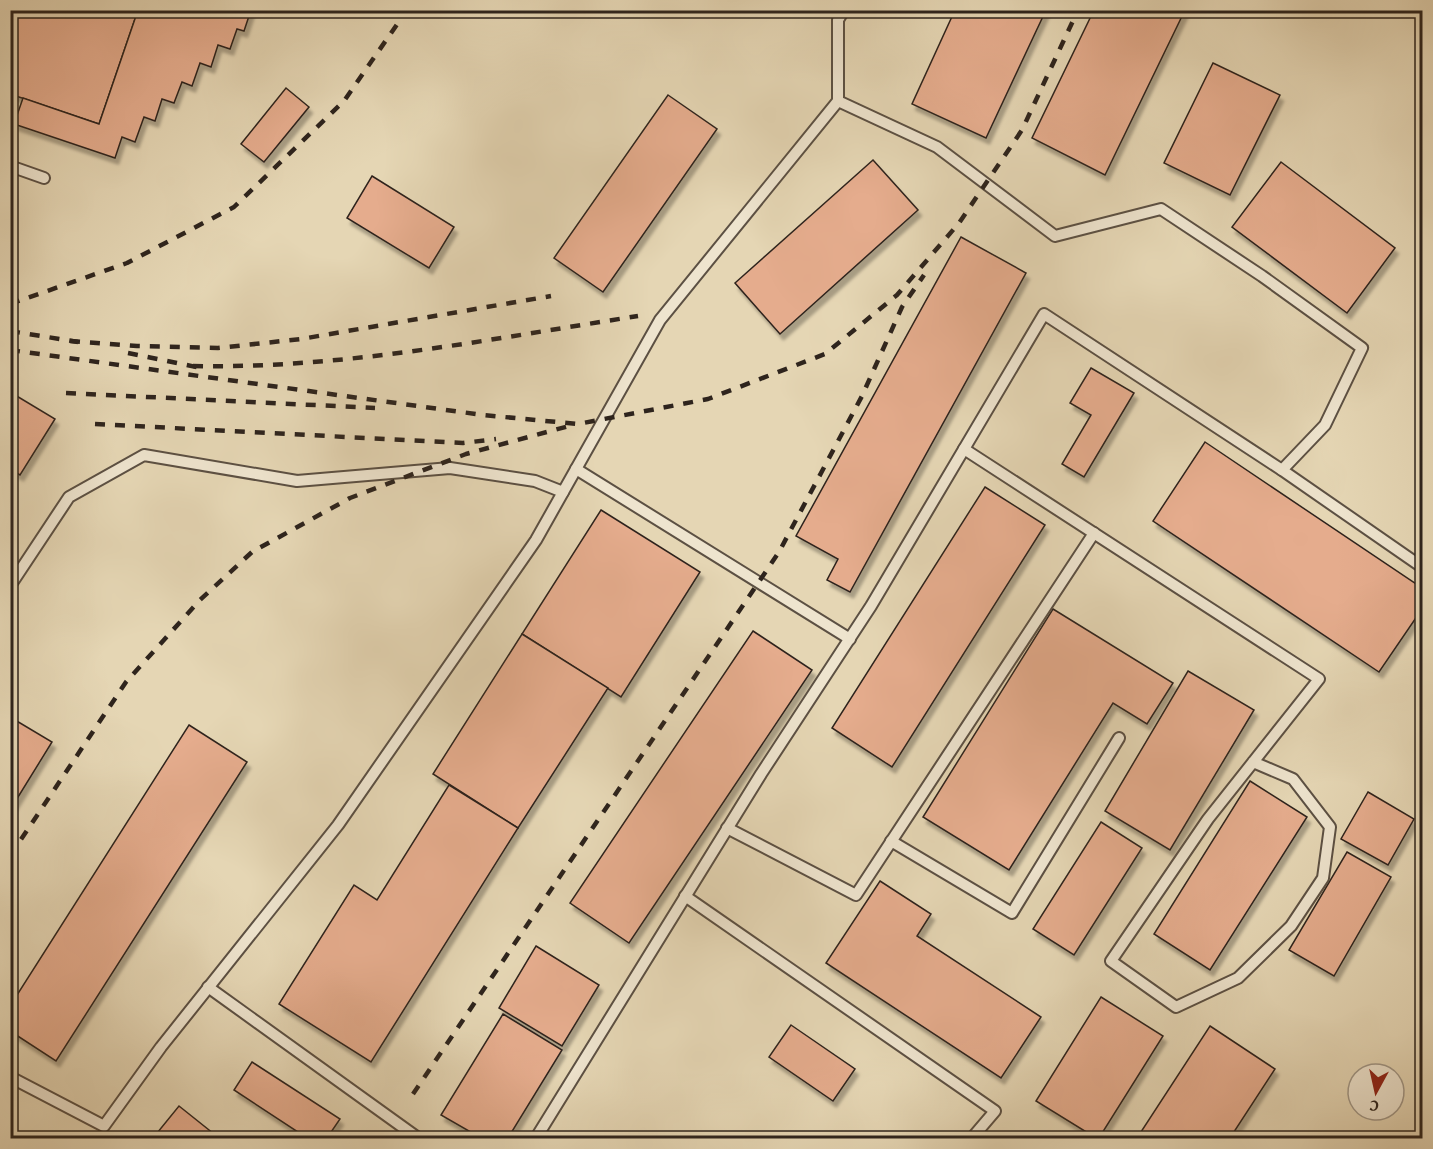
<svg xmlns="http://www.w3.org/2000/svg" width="1433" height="1149" viewBox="0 0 1433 1149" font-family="'Gentium Book Plus',serif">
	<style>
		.building { fill: #e5ac8d; stroke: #2e241d; stroke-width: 1.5; filter: url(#shadow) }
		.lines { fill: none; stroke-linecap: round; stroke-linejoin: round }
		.lane-casing { stroke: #5c5043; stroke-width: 14 }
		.path { stroke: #2e241d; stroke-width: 4; stroke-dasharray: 1.5 3; stroke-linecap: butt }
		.lane { stroke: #eee4ce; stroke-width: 10 }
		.rail { stroke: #2e241d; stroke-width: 4.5; stroke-dasharray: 10 10; stroke-linecap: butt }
	</style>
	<defs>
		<filter id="shadow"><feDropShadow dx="3.5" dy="6" stdDeviation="1.5" flood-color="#0004"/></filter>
	</defs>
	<rect width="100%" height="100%" fill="#e5d6b4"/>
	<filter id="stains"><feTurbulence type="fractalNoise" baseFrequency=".00333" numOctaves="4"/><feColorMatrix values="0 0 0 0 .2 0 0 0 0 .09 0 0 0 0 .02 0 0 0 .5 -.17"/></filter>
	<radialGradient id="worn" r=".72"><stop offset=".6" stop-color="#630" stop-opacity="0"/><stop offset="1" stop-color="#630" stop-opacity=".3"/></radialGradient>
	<g class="building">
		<path d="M10,10H138L99,124L10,94Z"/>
		<path d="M138,10H251L244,31L237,29L230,49L218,45L211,67L200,63L192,86L182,82L174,103L162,99L155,121L144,117L135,142L122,137L115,158L14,124L23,98L99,124Z"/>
		<path d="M955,10H1046L986,138L912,104Z"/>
		<path d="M1094,10H1185L1105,175L1032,138Z"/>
		<path d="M1213,63L1280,95L1230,195L1164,163Z"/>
		<path d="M286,88L309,107L264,162L241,144Z"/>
		<path d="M668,95L717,129L603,292L554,258Z"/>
		<path d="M873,160L918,210L780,334L735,283Z"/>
		<path d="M1281,162L1395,248L1347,313L1232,227Z"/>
		<path d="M372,176L454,227L429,268L347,218Z"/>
		<path d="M961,237L1026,273L850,592L827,580L838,559L796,536Z"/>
		<path d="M1091,368L1134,393L1084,477L1062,464L1091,415L1070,403Z"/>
		<path d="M10,392L55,419L20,475L10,469Z"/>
		<path d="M1205,442L1422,588V609L1379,672L1153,521Z"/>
		<path d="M985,487L1045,525L892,767L832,728Z"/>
		<path d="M601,510L700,572L621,697L522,634Z"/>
		<path d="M1053,609L1173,683L1147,724L1113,703L1009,870L923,817Z"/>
		<path d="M753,631L812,670L629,943L570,903Z"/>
		<path d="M522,634L608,688L518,828L433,774Z"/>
		<path d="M1188,671L1254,710L1170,850L1105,811Z"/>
		<path d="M10,717L52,742L10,810Z"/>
		<path d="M189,725L247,762L56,1061L10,1031V1006Z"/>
		<path d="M1250,781L1307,817L1210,970L1154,934Z"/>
		<path d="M449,785L518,828L371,1062L279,1004L354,885L377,900Z"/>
		<path d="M1368,792L1414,819L1388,865L1341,839Z"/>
		<path d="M1101,822L1142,848L1074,955L1033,929Z"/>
		<path d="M1347,852L1391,877L1334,976L1289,950Z"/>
		<path d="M880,881L931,914L917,936L1041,1017L1001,1078L826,963Z"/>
		<path d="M536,946L599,985L562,1046L499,1008Z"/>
		<path d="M1101,997L1163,1036L1099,1138H1096L1036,1101Z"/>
		<path d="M503,1014L562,1050L508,1138H481L441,1115Z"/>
		<path d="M791,1025L855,1069L833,1101L769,1057Z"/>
		<path d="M1210,1026L1275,1069L1230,1138H1137Z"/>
		<path d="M252,1062L340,1119L327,1138H307L234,1090Z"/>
		<path d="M179,1106L219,1138H153Z"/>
		<path d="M10,1128L27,1138H10Z"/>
	</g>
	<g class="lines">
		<defs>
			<g id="lane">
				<path d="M838,101L937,147L1055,236L1161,209L1262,276L1362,348L1325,425L1282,470L1422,567"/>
				<path d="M10,166L44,178"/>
				<path d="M964,449L1319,679L1208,819L1111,961L1176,1007L1238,978L1291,926L1323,878L1330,827L1293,779L1253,762"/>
				<path d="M576,469L850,639"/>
				<path d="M10,586L69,497L144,455L297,481L450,468L535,481L563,492"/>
				<path d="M727,828L856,895L1094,533"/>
				<path d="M891,841L1012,913L1119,738"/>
				<path d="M685,896L995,1111L972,1138"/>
				<path d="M208,987L418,1138"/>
				<path d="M10,1077L104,1126L161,1047L338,825L536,540L660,320L838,101V20L844,10"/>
				<path d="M536,1138L761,774L871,606L1044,314L1282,470"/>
			</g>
		</defs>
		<use href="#lane" class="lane-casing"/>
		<path class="path" d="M1410,1138L1422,1127"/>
		<use href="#lane" class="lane"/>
		<g class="rail">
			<path d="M10,304L127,263L234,207L344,101L407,10"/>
			<path d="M10,331L78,342"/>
			<path d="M70,341L137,346L218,348L301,339L551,296"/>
			<path d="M10,350L483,415L578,424L708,399L825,354L897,295L959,223L1022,130L1078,10"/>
			<path d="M128,353L201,368"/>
			<path d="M193,366C343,369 489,339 638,316"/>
			<path d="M66,393L375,408"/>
			<path d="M95,424L463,443L496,439"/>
			<path d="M10,856L126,682L200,600L252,552L350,498L466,454L569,426"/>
			<path d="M413,1094L779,552L862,396L902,307L924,275"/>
		</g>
	</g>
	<rect width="1433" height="1149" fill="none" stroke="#e5d6b4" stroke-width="36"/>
	<rect x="12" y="12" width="1409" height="1125" fill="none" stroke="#2e241d" stroke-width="3"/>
	<rect x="18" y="18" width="1397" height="1113" fill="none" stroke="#2e241d" stroke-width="1.5"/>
	<g transform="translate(1376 1092) rotate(188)"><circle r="28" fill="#eee4ce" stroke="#a19787" stroke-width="1.5"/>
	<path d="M0-4.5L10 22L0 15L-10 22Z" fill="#8f2418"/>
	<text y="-9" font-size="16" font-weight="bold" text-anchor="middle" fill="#2e241d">С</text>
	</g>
	<rect width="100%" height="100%" filter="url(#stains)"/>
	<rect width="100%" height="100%" fill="url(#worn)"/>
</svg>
